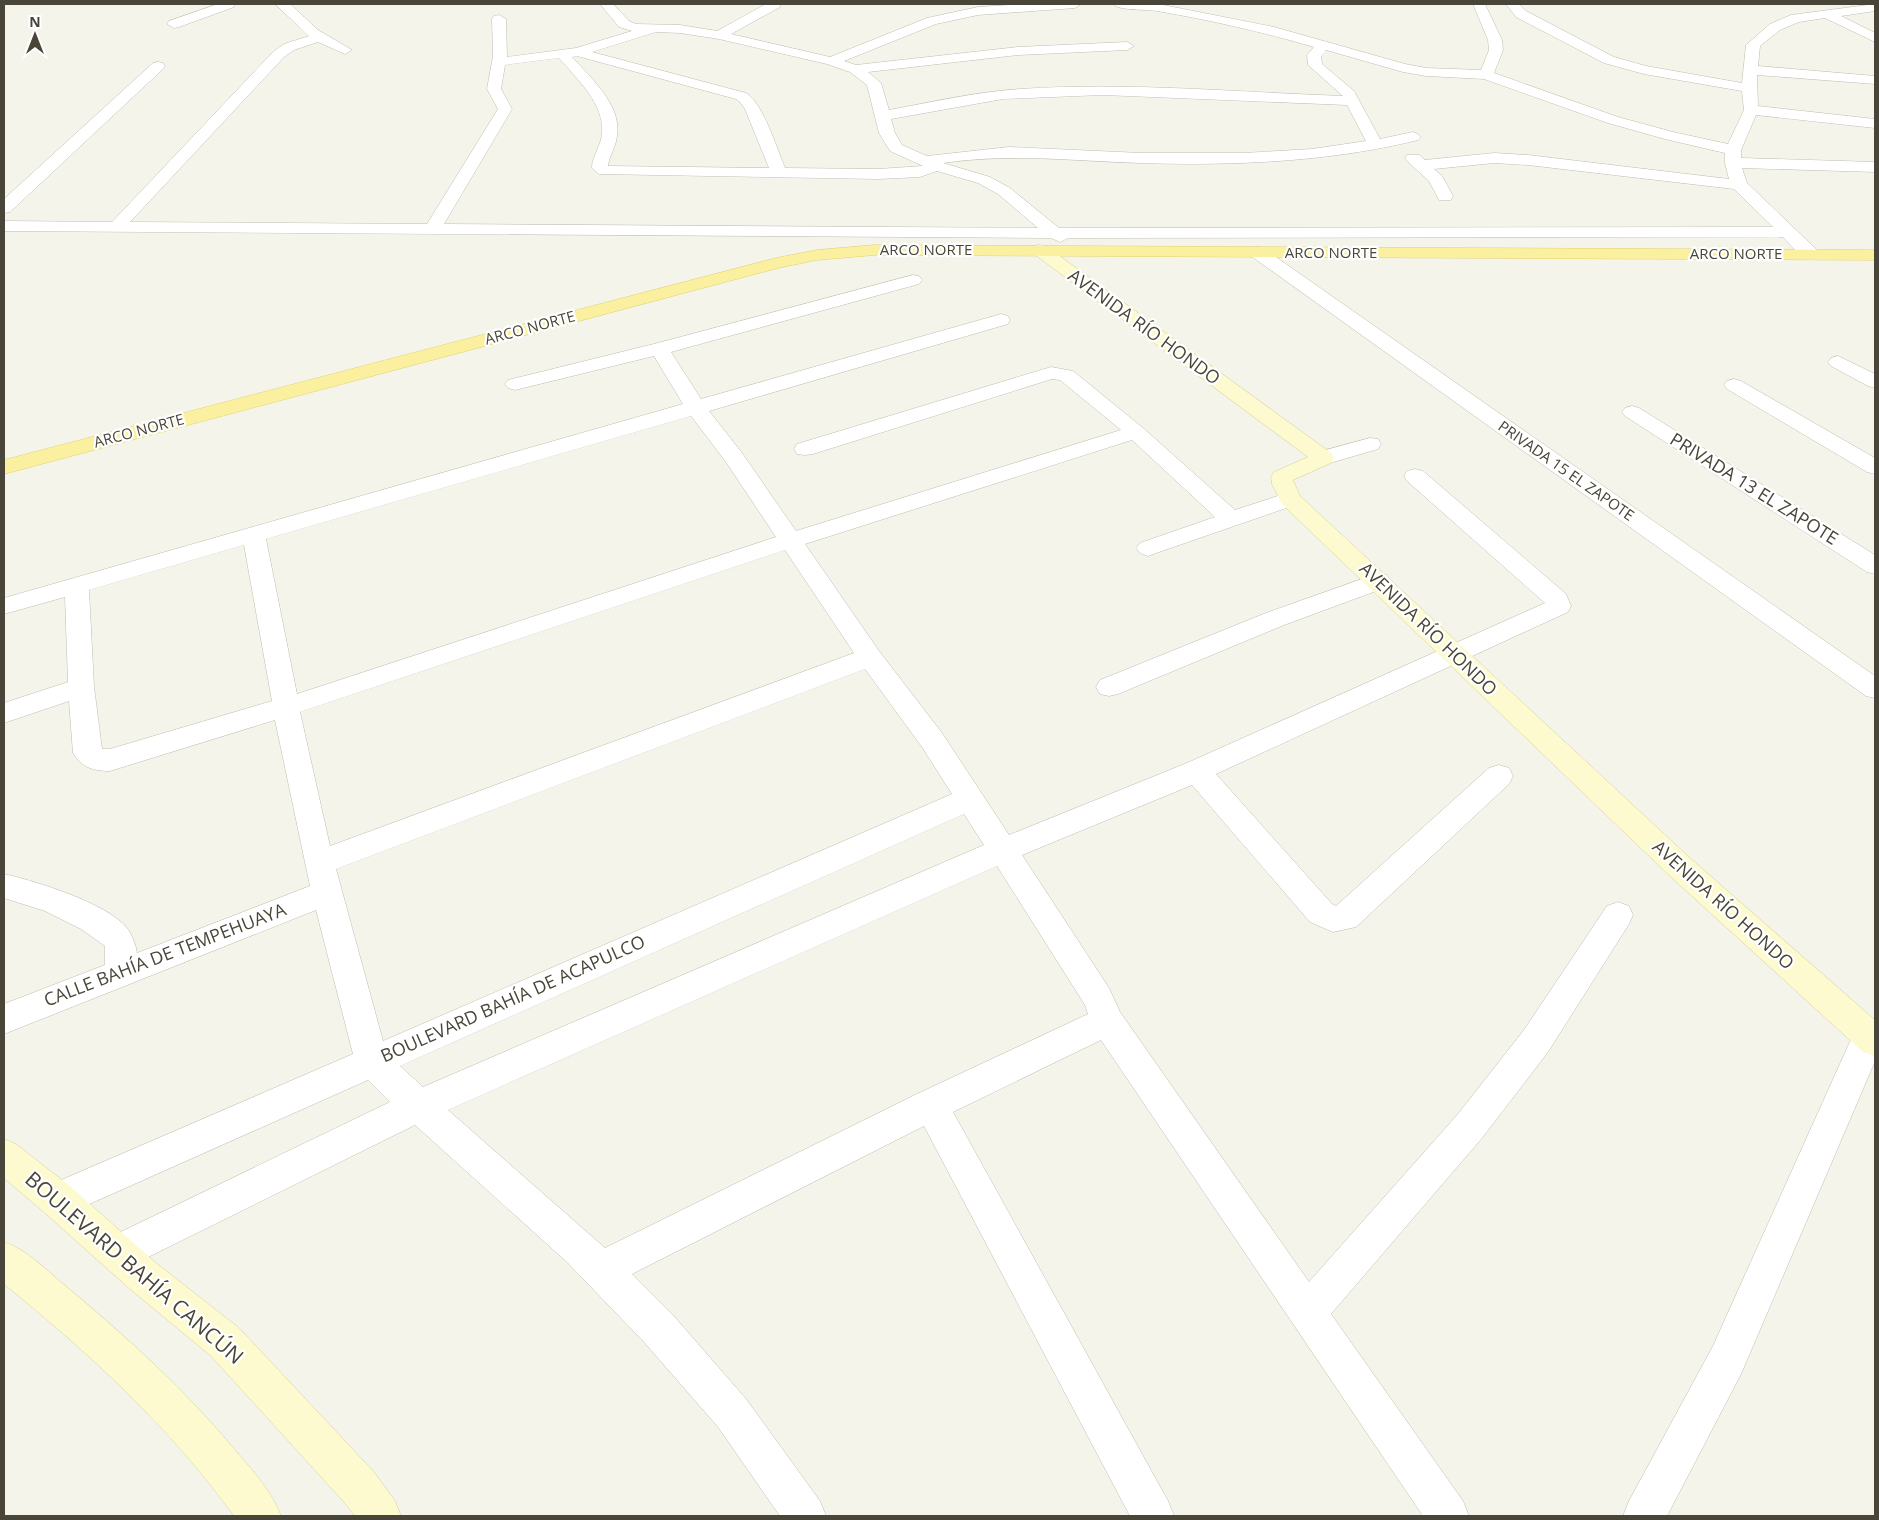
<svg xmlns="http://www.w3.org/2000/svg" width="1879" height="1520" viewBox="0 0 1879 1520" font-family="'Open Sans',sans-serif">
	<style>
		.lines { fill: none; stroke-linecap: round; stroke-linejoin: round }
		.street-casing { stroke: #c0bdae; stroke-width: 1 }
		.secondary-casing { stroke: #d2ce9d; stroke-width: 1 }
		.primary-casing { stroke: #dfd26f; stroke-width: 1 }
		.street { fill: #fff; fill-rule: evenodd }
		.secondary { fill: #fcface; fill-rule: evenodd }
		.primary { fill: #faf09f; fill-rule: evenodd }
		.labels { text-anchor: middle; stroke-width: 4.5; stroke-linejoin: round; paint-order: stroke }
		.far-street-label { font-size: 15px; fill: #494639; stroke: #fff }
		.street-label { font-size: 18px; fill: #494639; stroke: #fff }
		.near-street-label { font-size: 21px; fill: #494639; stroke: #fff }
	</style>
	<rect width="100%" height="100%" fill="#f5f4eb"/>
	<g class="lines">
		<defs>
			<g id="street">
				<path d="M218,4H235L234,7L179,27L174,28L167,24L169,21Z"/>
				<path d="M275,4H290L318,30L352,50L345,54L318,42L294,50L284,57L130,222L427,224L498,109L487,89L493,56L492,19L494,16L499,15L506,19L507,57L576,48L632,31L619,27L600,4H613L629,21L636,24L680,25L717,31L766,4H781L780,7L731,34L830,57L927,18L978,7L1025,4H1081L1075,8L978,15L936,24L844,61L856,65L1018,47L1127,42L1134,46L1127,50L1018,55L868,72L881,83L889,110C932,102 975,92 1020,89C1127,82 1235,92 1343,96L1308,65L1307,55L1314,47C1263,32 1210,20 1157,11C1146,9 1119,11 1113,4H1158L1274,27L1405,64L1426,68L1481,70L1489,50L1488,40L1473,4H1485L1502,40L1503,50L1494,73L1618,117L1673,132L1728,144L1744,110L1742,91L1644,74L1604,63L1516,17L1506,4H1519L1526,11L1614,57L1646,66L1742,83L1746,45L1770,24L1791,15L1875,4V11L1841,16L1875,33V42L1825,18L1799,22L1780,30L1760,46L1758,66L1875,76V84L1757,75L1758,106L1875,119V128L1756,115L1741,150V158L1875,162V172L1742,168L1747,183L1818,251L1821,255L1818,259C1803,262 1793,247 1783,237L1068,238L1060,242L1051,238L4,231V221L112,222L274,51L284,44L309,36ZM656,32L680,33L719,39L827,64L850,72L867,85L879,133L890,151L923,166L878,169L785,168C777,149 763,103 746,93L592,52ZM1326,50L1403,72L1426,76L1484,79L1608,123L1665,139L1725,153V163L1729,179L1528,155L1494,153L1425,160L1419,155H1407L1405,158L1407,161L1429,181L1439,200H1451L1453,196L1442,176L1434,169L1494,163L1528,165L1734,189L1773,227L1059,228L1010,188L990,177L943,163C1013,153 1072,161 1140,163C1233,166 1329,162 1418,140L1421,137L1418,134L1413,132L1380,139L1354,91L1322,64L1321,56ZM577,56L736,99L740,102L745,109L769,168L608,166C609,156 616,147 617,136C622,105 591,78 572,57ZM559,58C577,79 605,104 602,134C601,146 592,156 592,168L599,174L878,179L920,177L937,171L978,183L998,194L1038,228L444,224L512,109L501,89L505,65ZM1103,95L1347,105L1366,141L1312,149L1244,153H1141L1009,147L927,156L902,145L895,133L891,119L1003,99Z"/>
				<path d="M158,62L163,63L165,66L163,69L10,212L4,213V199L153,63Z"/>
				<path d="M1257,247L1263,248L1875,676V698L1866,696L1251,256L1248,252L1251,248Z"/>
				<path d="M913,275L919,276L922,280L919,284L671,352L701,399L994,316L1001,314L1008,316L1010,320L1008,324L709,411L742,453L796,531L1121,430L1060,380L1052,379L813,454L805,455L797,454L794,449L797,444L1051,367L1073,371L1143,428L1235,510L1290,492L1298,494L1301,499L1298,504L1156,553L1148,556L1140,553L1136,548L1140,543L1215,517L1132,440L805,544L879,651L942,733L1009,835L1187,763L1545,603L1407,481L1404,476L1407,471L1415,469L1423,471L1566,594L1571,606L1568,612L1216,774L1332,904L1336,906L1489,768L1499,765L1509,768L1513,776L1509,784L1356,927L1333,932L1310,922L1192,785L1022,855L1109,988L1120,1012L1309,1282L1458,1114L1524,1030L1607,906L1618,902L1629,906L1633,915L1629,924L1548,1052L1482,1138L1331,1314L1463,1501L1469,1516H1423L1101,1040L953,1112L1168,1501L1174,1516H1130L924,1126L632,1274L672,1314L746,1399L820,1501L826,1516H780L718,1427L644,1342L567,1262L415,1125L130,1266L117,1272L104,1266L98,1253L104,1240L390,1102L368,1080L58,1218L45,1213L40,1200L45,1187L353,1054L316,910L4,1034V1004L105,965V946L81,929L45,911L4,898V874C35,881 107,903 127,928C132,935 136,945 137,953L310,886L275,720L110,771C94,771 82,768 73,753L69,701L4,723V703L68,682L65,597L4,614V598L683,404L654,356L515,390L508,388L505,384L508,380L654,344ZM691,416L726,462L776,537L297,694L266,539ZM244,545L272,701L110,749H102L94,687L89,590ZM785,550L854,653L330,846L300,712ZM865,669L922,747L952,794L383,1041L336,869ZM964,814L984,845L423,1087L400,1066ZM997,866L1085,1005L1088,1014L919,1093L605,1248L448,1110Z"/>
				<path d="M1838,356L1875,374V388L1868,386L1831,366L1828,362L1831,358Z"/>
				<path d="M1734,379L1741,381L1875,458V474L1867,472L1727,389L1724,385L1727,381Z"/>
				<path d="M1632,406L1639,408L1875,555V574L1867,572L1625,416L1622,412L1625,408Z"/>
				<path d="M1370,438L1378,439L1381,444L1378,449L1323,465L1315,463L1312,458L1315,453Z"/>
				<path d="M1379,573L1387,575L1391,581L1387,587L1284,625L1118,694L1109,696L1100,694L1096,687L1100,680L1266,613Z"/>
				<path d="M1869,1022L1875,1024V1061L1741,1374L1667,1516H1623L1629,1501L1713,1346L1857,1026Z"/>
			</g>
			<g id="secondary">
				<path d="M1040,245L1046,246L1331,453L1334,458L1331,463L1293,480L1300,496L1691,859L1875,1020V1056L1863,1052L1671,877L1282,504L1272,484L1271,477L1274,472L1308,457L1034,254L1031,250L1034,246Z"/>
				<path d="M4,1139L16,1144L71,1187L156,1263L239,1328L374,1472L395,1501L401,1516H355L344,1502L211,1356L130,1289L45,1213L4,1178Z"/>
				<path d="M4,1242C28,1250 48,1272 68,1288C128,1338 186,1391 236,1451C253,1471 272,1492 281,1516H234C170,1427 89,1353 4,1284Z"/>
			</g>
			<path id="primary" d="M875,245L1875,250V260L875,255L817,260L778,268L4,474V460L776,258L817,250Z"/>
		</defs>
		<use href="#street" class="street-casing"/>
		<use href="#secondary" class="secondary-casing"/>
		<use href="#primary" class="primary-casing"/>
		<use href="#street" class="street"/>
		<use href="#secondary" class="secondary"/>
		<use href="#primary" class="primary"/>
	</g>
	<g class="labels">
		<g class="far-street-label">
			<text x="926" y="255">ARCO NORTE</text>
			<text x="1331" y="258">ARCO NORTE</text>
			<text x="1736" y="259">ARCO NORTE</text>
			<text transform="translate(530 328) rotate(-15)" y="5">ARCO NORTE</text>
			<text transform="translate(139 431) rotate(-15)" y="5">ARCO NORTE</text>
			<text transform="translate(1566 471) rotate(35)" y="5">PRIVADA 15 EL ZAPOTE</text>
		</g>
		<g class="street-label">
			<text transform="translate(1144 327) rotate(36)" y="6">AVENIDA RÍO HONDO</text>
			<text transform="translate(1754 489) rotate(32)" y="6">PRIVADA 13 EL ZAPOTE</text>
			<text transform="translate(1428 629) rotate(44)" y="6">AVENIDA RÍO HONDO</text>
			<text transform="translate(1723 905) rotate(42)" y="6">AVENIDA RÍO HONDO</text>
			<text transform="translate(165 955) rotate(-21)" y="6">CALLE BAHÍA DE TEMPEHUAYA</text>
			<text transform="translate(513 999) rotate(-24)" y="6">BOULEVARD BAHÍA DE ACAPULCO</text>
		</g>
		<g class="near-street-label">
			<text transform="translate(134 1268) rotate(41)" y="7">BOULEVARD BAHÍA CANCÚN</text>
		</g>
	</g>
	<rect width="1879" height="1520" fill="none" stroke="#494639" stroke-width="10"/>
	<g transform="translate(35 35)" stroke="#ffffff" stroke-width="4" paint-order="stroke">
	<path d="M0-4L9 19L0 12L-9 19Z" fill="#494639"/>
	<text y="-8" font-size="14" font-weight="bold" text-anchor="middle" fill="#494639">N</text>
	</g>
</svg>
